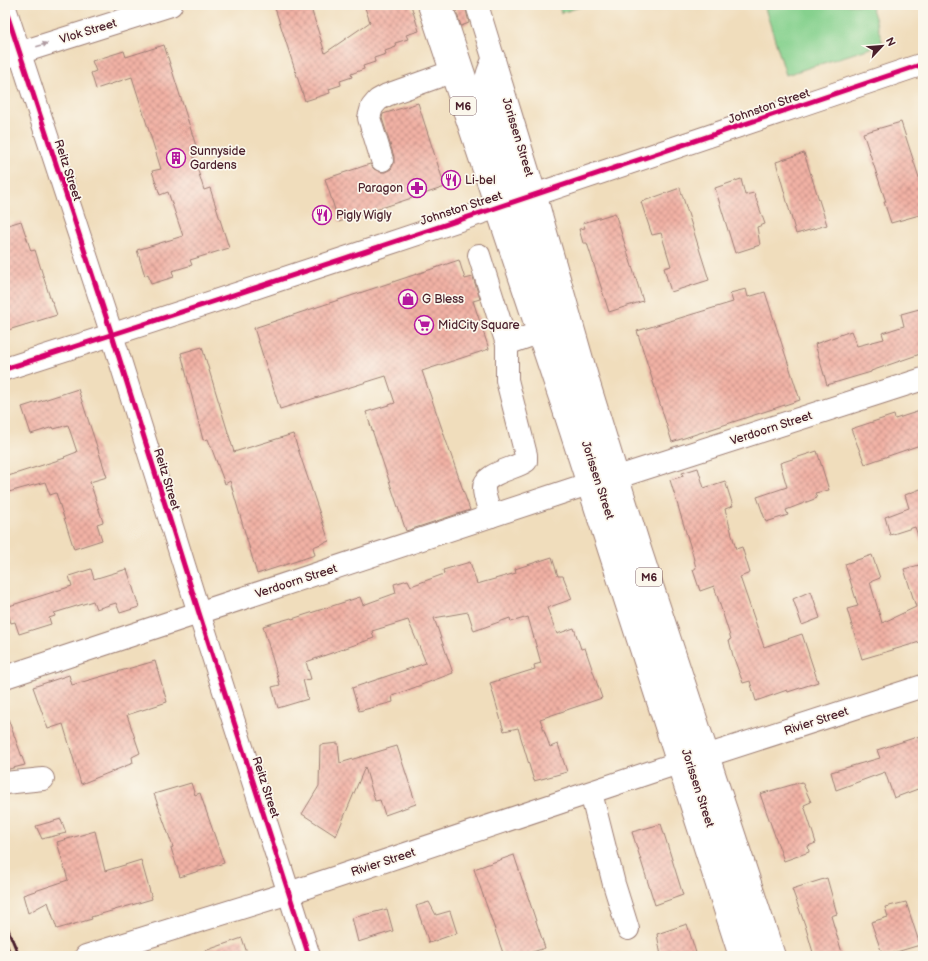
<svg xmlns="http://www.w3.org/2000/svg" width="928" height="961" viewBox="0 0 928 961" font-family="'Balsamiq Sans',sans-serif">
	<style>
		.grass { fill: #86d18e; stroke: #68785c }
		.building { fill: url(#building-cross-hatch) }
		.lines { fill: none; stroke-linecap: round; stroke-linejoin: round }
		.minor-casing { stroke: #9d7e74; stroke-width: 24 }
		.major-casing { stroke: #9d7e74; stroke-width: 24 }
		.minor { stroke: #fff; stroke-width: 22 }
		.major { stroke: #fff; stroke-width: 22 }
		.rail { stroke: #4a1f2b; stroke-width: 3 }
		.cycleway-casing { stroke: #fbf7ec; stroke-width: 8 }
		.cycleway { stroke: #d6006c; stroke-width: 5 }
		.oneway { fill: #ae9aa0 }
		.labels { text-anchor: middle; stroke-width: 3.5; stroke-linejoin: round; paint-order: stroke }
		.shield { fill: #fbf7ec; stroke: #7f6065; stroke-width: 1 }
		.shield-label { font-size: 11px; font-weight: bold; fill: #4a1f2b }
		.street-label { font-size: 12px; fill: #4a1f2b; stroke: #fbf7ec }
		.poi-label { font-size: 12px; fill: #4a1f2b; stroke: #fbf7ec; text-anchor: start }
	</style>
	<defs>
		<pattern id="building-cross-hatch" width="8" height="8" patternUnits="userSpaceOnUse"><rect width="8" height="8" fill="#f2b2a5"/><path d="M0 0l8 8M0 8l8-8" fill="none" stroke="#c69087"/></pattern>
	</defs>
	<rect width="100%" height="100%" fill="#fbf7ec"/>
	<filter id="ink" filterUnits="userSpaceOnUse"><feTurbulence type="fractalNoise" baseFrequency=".025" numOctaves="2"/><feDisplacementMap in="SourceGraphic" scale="8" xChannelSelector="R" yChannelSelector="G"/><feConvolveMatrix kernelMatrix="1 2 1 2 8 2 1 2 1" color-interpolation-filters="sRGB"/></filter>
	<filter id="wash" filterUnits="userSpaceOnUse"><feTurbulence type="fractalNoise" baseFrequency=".012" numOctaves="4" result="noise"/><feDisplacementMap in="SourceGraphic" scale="16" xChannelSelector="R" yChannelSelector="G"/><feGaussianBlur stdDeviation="0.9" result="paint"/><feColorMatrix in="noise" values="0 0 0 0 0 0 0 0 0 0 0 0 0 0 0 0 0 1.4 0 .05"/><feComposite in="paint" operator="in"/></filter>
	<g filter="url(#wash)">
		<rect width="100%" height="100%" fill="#f0ddbc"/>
		<g class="grass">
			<path d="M559,5H586L561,13Z"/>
			<path d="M764,5H871L883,44L786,75Z"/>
		</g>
		<g id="blocks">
			<g class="building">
				<path d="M274,5H310L325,53L370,22L364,5H411L419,31L406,35L408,39L395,43L396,47L385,51L386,54L374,58L375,62L363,66L364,69L351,74L352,77L340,81L341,85L329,89L330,93L305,101Z"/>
				<path d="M454,5H465L469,23L461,26Z"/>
				<path d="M164,45L196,146L191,148L204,190L210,188L229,248L190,260L192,265L172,271L174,277L151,284L148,274L145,276L137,250L183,236L168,192L160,195L152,171L161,169L132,77L96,89L91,73L96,71L92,61L124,51L126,57Z"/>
				<path d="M418,103L445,187L339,222L325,179L370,164L374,169L380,172H385L391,169L394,163V157L382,118L383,114Z"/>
				<path d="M901,122L923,190V214L891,223L884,202H886L863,133Z"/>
				<path d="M804,153L827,225L796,234L776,162Z"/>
				<path d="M741,179L745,195L754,193L765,224L757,227L760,245L735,253L715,188Z"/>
				<path d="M680,188L709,280L671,292L664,268L671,266L661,233L652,235L641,202Z"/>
				<path d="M615,213L643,301L609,312L587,243H583L579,229L585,228L583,223Z"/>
				<path d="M21,221L31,251L35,250L51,301H52L57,315L5,331V226Z"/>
				<path d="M459,260L465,279L473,277L480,299L473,301L489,349L422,371L470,510L406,531L366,412L395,403L386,376L280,409L254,328Z"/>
				<path d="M746,289L748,297L765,292L800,400L672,442L637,331L733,302L730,293Z"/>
				<path d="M923,308V353L871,371V372L827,385L815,344L851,331L857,346L884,339L882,333L904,326L901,314Z"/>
				<path d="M202,347L234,452L293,434L329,541L313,547L315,555L257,574L230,481L225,484L208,439L203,440L181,353Z"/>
				<path d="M78,389L107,477L90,482L103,522L97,524L102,540L74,549L56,493L50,495L45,482L5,493V477L65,458L64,457L77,452L68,425L54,429L53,427L31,434L22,407Z"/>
				<path d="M923,410V444L865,464L851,429L894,415L895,419Z"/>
				<path d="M817,451L829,490L815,493L817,498L786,510L788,515L766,522L757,497L787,487L780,463Z"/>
				<path d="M698,468L704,488L725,481L733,506L725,509L736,549L742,547L750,573L740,577L764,647L802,634L818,682L788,692L787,690L756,701L750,681L743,683L733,656L729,640L731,639L714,586L700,591L693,570L696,568L692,552L670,480L683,476L682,473Z"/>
				<path d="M923,488V540L920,541L915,527L890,535L885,517L909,508L905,495Z"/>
				<path d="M872,555L880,578L870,582L882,623L916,607L904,569L923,564V641L862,659L847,609L858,606L845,564Z"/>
				<path d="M552,557L558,576H563L572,599L547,608L557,634L574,628L581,649L585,648L602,698L540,719L550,747L558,744L567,772L534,781L518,728L504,731L490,683L535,669L534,665L541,663L528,617L511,622L510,618L474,631L468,612L434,618L453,673L392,696L393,702L359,711L352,688L426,663L408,620L372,631L374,638L306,662L311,679L303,680L308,699L278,708L272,687L280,685L263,626L291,618L292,619L360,597L363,605L396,593L394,584L408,580L411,586L444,574L443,570L470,562L477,584L516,573L515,569Z"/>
				<path d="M91,569L94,579L127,569L139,607L120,613L116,603L96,609L93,601L54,613L55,616L49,618L51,624L19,634L15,622L11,623L6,607L72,586L69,576Z"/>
				<path d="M811,591L820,618L802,625L793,599Z"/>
				<path d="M155,661L167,702L127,715L140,753L132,757L133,763L81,784L63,724L48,729L33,687L69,675L72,685Z"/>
				<path d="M5,716H7L25,765L5,770Z"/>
				<path d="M923,735V787L894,798L885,772L836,790L831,772L880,758L877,750Z"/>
				<path d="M338,743L340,763L397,746L416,804L385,815L380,800L375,801L365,767L336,836L302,814L319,786L320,745Z"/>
				<path d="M802,782L811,802L804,805L816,843L808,846L809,852L784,861L760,794Z"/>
				<path d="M191,783L195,795L200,793L224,863L180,877L171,848L173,847L154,794Z"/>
				<path d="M61,819L66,833L42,839L36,826Z"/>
				<path d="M661,824L683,895L655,905L632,832Z"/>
				<path d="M95,831L105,871L141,860L152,899L91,917L92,919L57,929L48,902L28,913L23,895L68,880L57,842Z"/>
				<path d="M514,855L545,948L520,956H504L474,869Z"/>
				<path d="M827,878L837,914L831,916L843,956H814L805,925L792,889Z"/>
				<path d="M429,902L436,915L450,911L457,933L429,943L416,906Z"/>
				<path d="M906,902L920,945L883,956L871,922L888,917L885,907Z"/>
				<path d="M387,909L393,931L358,942L352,918Z"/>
				<path d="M687,924L696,953L687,956H661L657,934Z"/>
				<path d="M242,938L248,956H196V954Z"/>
			</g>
		</g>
	</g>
	<g filter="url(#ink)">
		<use href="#blocks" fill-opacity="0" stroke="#9d7e74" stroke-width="1"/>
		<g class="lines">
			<defs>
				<g id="minor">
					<path d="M441,5L510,213"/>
					<path d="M5,8L112,335L199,613L309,956"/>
					<path d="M6,57L171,5"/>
					<path d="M382,160L369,118L372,107L378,100L387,95L451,72"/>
					<path d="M479,255L507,344V380L526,455V461C515,469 483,473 484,489C484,497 489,508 491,516"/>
					<path d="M507,344L538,333"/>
					<path d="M558,356L752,956"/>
					<path d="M5,369C312,271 617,167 923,64"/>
					<path d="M618,477L923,379"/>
					<path d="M5,677L588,484"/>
					<path d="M709,755L923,686"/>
					<path d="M5,783L43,779"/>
					<path d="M591,793L614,884L628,929"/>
					<path d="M86,956L289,893L678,763"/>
				</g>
				<g id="major">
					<path d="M429,5L563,407L740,956"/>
					<path d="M477,5L535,194L589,384L640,549L774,956"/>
					<path d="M494,58C484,79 484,83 489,106L519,186"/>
					<path d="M515,201L567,374"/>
				</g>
			</defs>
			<use href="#minor" class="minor-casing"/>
			<use href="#major" class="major-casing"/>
			<use href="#minor" class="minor"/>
			<use href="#major" class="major"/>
			<g class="rail">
				<path d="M5,922L19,956"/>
				<path d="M5,941L11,956"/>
			</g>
			<defs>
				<g id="cycleway">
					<path d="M5,8L112,335L199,613L309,956"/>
					<path d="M5,369C312,271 617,167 923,64"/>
				</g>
			</defs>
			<use href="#cycleway" class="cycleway-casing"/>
			<use href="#cycleway" class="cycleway"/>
		</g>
		<defs><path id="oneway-solid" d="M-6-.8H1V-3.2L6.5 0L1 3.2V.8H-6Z"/></defs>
		<use class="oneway" href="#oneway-solid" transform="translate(42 45) rotate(-17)"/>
	</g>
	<defs>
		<symbol id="building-ring" viewBox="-11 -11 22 22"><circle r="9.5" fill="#fbf7ec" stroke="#b5179e" stroke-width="1.5"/><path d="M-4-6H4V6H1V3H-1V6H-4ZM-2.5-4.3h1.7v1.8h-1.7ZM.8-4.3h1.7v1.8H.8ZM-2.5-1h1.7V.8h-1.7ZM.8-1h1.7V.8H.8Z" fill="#b5179e"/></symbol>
		<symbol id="restaurant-ring" viewBox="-11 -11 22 22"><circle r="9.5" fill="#fbf7ec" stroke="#b5179e" stroke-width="1.5"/><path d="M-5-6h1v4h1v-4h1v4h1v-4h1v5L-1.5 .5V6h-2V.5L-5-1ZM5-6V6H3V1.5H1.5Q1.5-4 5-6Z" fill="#b5179e"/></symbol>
		<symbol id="pharmacy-ring" viewBox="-11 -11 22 22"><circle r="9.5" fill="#fbf7ec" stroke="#b5179e" stroke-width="1.5"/><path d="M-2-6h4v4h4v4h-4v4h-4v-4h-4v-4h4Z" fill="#b5179e"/></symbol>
		<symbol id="shop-ring" viewBox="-11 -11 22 22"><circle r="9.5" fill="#fbf7ec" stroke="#b5179e" stroke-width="1.5"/><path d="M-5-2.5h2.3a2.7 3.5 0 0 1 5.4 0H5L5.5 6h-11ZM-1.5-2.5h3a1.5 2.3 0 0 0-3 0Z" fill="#b5179e"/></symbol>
		<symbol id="supermarket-ring" viewBox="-11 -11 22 22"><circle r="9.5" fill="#fbf7ec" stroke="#b5179e" stroke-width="1.5"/><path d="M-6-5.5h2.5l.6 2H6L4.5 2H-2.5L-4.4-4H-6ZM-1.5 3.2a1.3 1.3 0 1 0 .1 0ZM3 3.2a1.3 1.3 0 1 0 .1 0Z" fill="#b5179e"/></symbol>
	</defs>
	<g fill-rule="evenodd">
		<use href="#building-ring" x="165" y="147" width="22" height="22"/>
		<use href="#restaurant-ring" x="440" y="169" width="22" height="22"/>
		<use href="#pharmacy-ring" x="406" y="177" width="22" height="22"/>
		<use href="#restaurant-ring" x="311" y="204" width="22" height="22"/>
		<use href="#shop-ring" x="397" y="288" width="22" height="22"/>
		<use href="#supermarket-ring" x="413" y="314" width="22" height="22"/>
	</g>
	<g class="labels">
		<g class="shield">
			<rect x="450" y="97" width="26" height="18" rx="3"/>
			<rect x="636" y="568" width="26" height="18" rx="3"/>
		</g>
		<g class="shield-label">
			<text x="463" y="110">M6</text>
			<text x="649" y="581">M6</text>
		</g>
		<g class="street-label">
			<text transform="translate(88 31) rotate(-17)" y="4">Vlok Street</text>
			<text transform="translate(769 106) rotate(-19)" y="4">Johnston Street</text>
			<text transform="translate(518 137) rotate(73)" y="4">Jorissen Street</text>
			<text transform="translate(68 170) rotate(72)" y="4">Reitz Street</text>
			<text transform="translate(461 208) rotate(-18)" y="4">Johnston Street</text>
			<text transform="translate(771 428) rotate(-18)" y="4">Verdoorn Street</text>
			<text transform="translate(167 479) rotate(73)" y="4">Reitz Street</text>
			<text transform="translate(598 480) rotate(72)" y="4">Jorissen Street</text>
			<text transform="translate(296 581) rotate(-18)" y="4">Verdoorn Street</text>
			<text transform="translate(816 721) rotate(-18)" y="4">Rivier Street</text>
			<text transform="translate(266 787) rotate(72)" y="4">Reitz Street</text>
			<text transform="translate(698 788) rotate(72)" y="4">Jorissen Street</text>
			<text transform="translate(383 862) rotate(-18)" y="4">Rivier Street</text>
		</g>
		<g class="poi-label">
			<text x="190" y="155">Sunnyside<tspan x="190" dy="14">Gardens</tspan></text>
			<text x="465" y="184">Li-bel</text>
			<text x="403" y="192" text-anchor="end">Paragon</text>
			<text x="336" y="219">Pigly Wigly</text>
			<text x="422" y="303">G Bless</text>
			<text x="438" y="329">MidCity Square</text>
		</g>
	</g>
	<rect width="928" height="961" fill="none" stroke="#fbf7ec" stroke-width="20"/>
	<g transform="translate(882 46) rotate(64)" stroke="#fbf7ec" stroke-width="3" paint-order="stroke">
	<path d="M0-3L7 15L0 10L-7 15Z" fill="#4a1f2b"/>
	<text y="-6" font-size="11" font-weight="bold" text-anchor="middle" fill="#4a1f2b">N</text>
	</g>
</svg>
